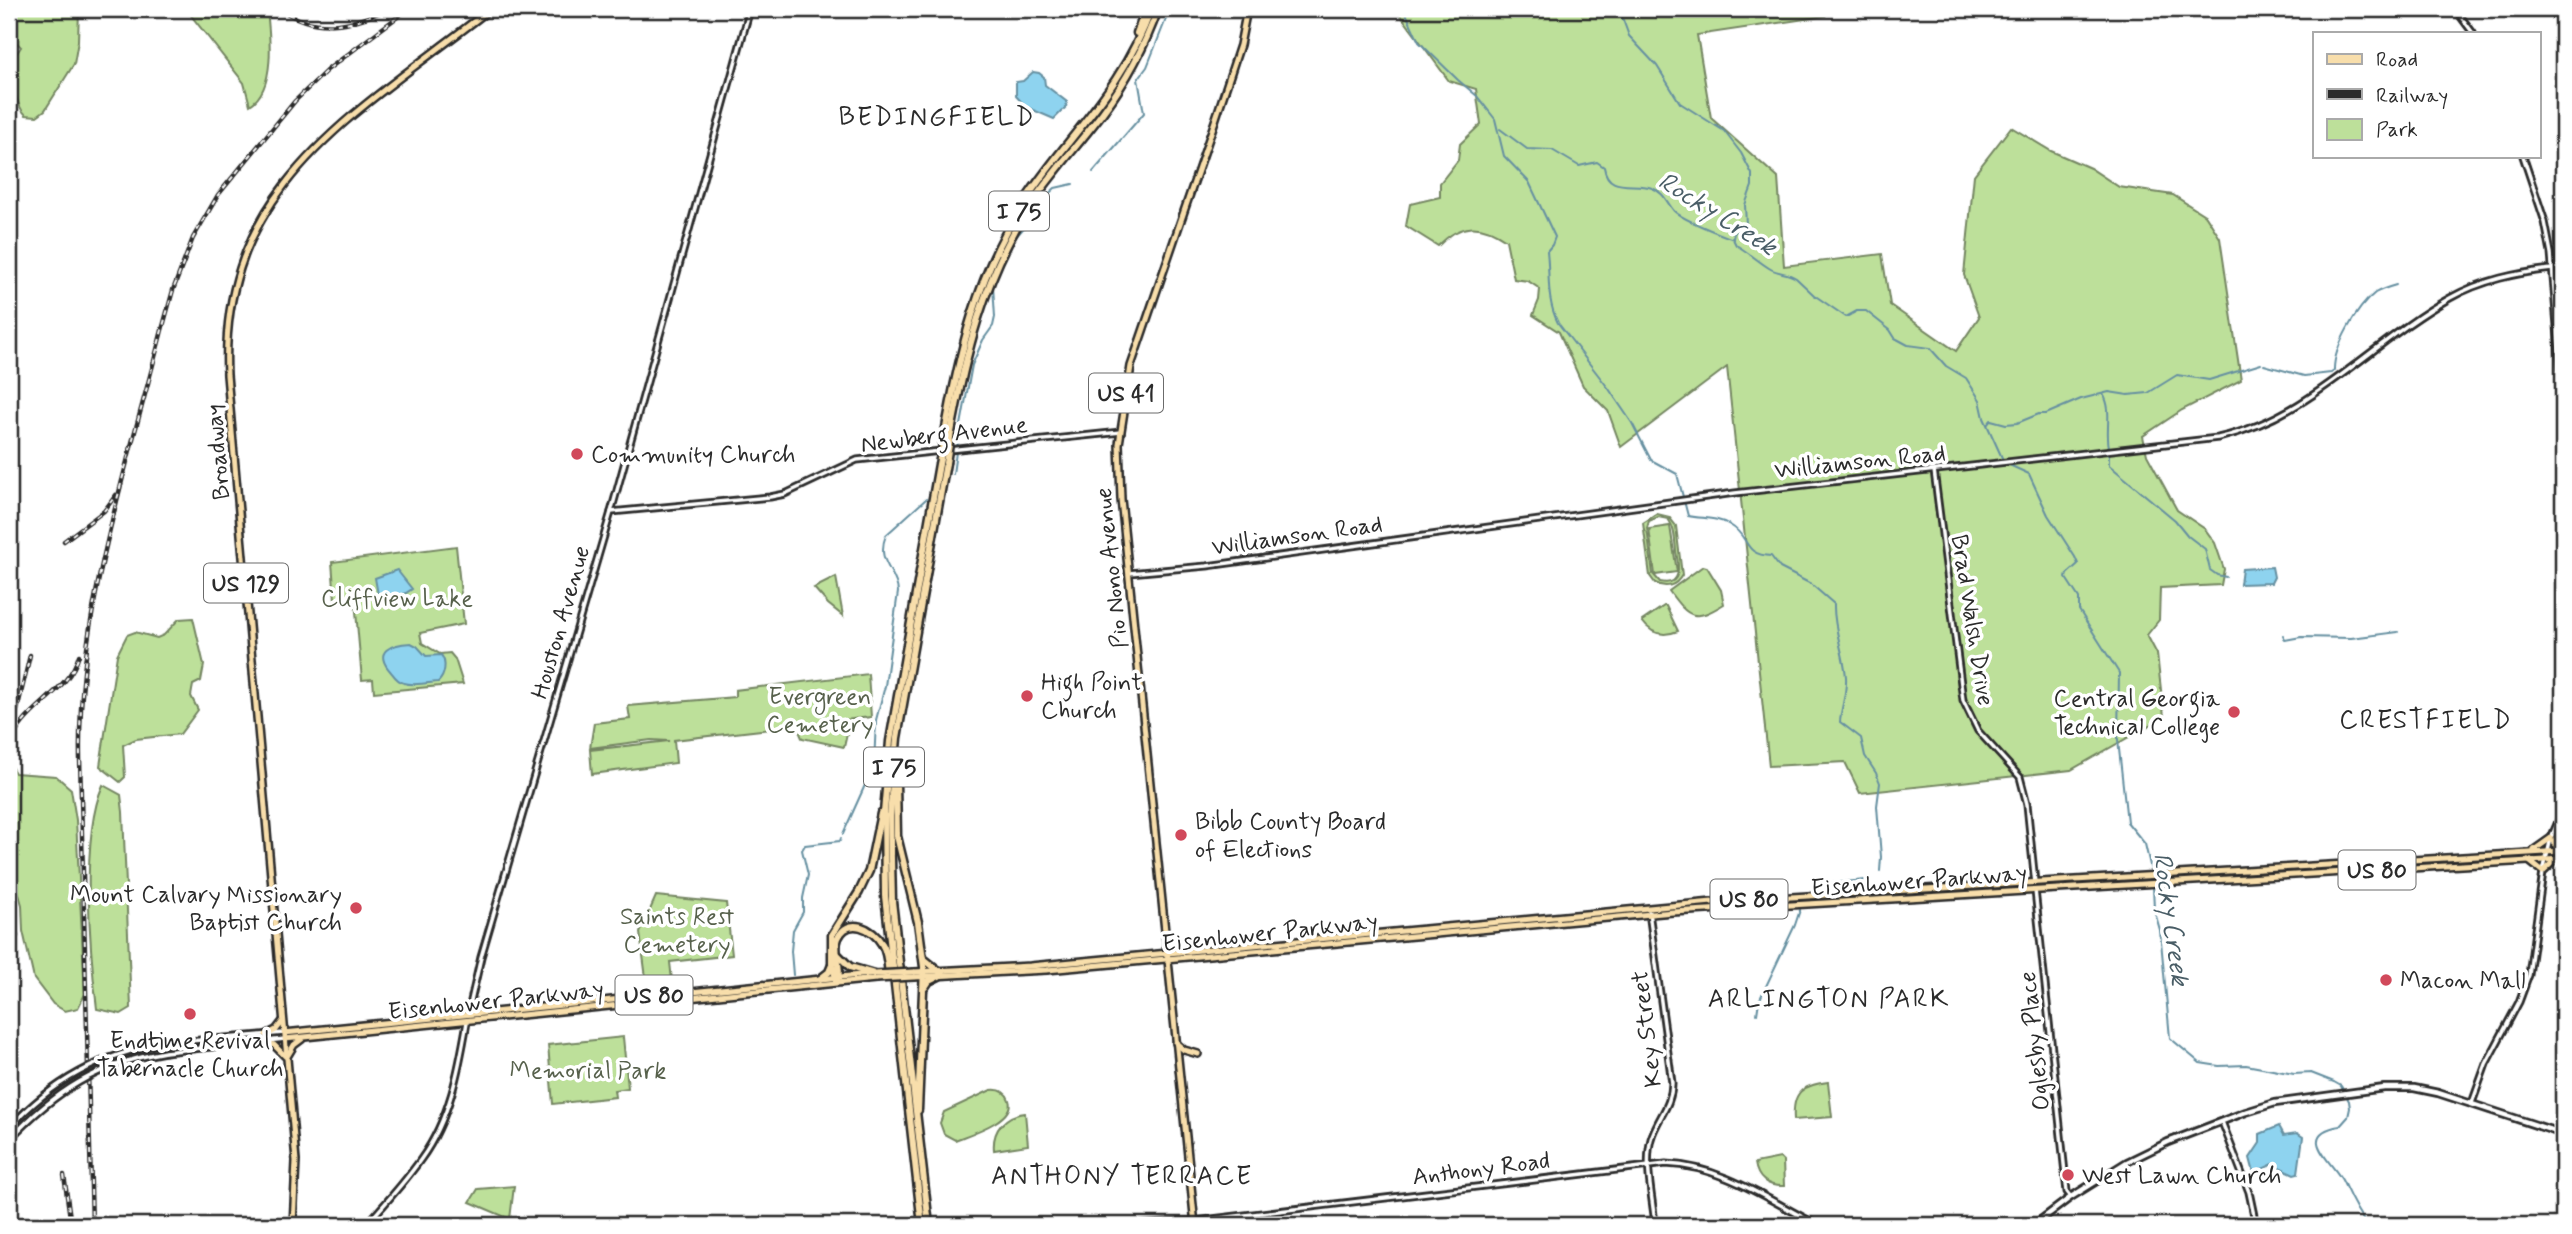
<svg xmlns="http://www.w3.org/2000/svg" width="2572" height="1234" viewBox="0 0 2572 1234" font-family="Mynerve,sans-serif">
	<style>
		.green { fill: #bde09a; stroke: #748662; stroke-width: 2; fill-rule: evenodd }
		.water { fill: #8ed3ef; stroke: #6690a1; stroke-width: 2 }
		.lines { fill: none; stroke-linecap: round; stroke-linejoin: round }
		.stream { stroke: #6690a1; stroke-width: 2 }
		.tertiary-casing { stroke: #2b2b2b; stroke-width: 9 }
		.secondary-casing { stroke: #2b2b2b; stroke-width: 10 }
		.primary-casing { stroke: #2b2b2b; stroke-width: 10 }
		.motorway-casing { stroke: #2b2b2b; stroke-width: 11 }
		.tertiary { stroke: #fff; stroke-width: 3.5 }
		.secondary { stroke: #fff; stroke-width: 4.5 }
		.primary { stroke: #f8deab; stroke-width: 5 }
		.motorway { stroke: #f8deab; stroke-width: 6 }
		.rail-casing { stroke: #2b2b2b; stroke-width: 4.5 }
		.rail { stroke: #fff; stroke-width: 2; stroke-dasharray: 5; stroke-linecap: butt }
		.tertiary-bridge-casing { stroke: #2b2b2b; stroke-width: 9; stroke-linecap: butt }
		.primary-bridge-casing { stroke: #2b2b2b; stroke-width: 10; stroke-linecap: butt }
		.motorway-bridge-casing { stroke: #2b2b2b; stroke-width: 11; stroke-linecap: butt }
		.tertiary-bridge { stroke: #fff; stroke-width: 3.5 }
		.primary-bridge { stroke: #f8deab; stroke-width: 5 }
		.motorway-bridge { stroke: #f8deab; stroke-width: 6 }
		.poi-dot { fill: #d1495b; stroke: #fff; stroke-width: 2.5 }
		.labels { text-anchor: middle; stroke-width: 7; stroke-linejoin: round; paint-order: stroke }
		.shield { fill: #fff; stroke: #6b6b6b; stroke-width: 2 }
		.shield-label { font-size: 23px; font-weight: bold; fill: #2b2b2b }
		.street-label { font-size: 24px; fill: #2b2b2b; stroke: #fff }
		.poi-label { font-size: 24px; fill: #2b2b2b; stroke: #fff; text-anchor: start }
		.park-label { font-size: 24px; fill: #57614c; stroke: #fff }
		.neighbourhood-label { font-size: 26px; letter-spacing: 2px; fill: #2b2b2b; stroke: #fff }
		.water-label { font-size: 26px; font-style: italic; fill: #495d66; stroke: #fff }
	</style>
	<rect width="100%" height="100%" fill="#fff"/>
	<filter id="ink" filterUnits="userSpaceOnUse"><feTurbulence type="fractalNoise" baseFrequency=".0143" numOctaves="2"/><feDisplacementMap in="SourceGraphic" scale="14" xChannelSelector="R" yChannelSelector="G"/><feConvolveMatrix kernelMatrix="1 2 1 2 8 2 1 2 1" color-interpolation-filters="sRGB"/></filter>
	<g filter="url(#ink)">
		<g class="green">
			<path d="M9,9H79L78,41L74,64L45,110L37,116L26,115C15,105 8,71 15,57C16,53 19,50 21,47L17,43H9Z"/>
			<path d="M186,9L267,10C270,36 276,89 250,105L244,83Z"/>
			<path d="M1396,9H1820L1825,16L1697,35L1711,118L1778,178L1784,266L1882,254L1890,305L1956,351L1979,317L1964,275L1974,175L2011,127L2051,151L2090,168L2119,187L2173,195L2206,216L2220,238L2241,380L2182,410L2143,436L2147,455L2177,510L2205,529L2215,543L2224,569L2221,585L2160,588L2159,620L2147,635L2157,654L2164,717L2071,770L1860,793L1845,762L1769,766L1727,367L1621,447L1608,411L1583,386L1559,332L1533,315L1539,300L1540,289L1528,281L1514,279L1506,240C1480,222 1460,223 1438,246L1406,226L1410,204L1440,197V183L1458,160L1460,144L1481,124L1476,89L1449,81Z"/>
			<path d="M1657,514L1669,517L1676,526L1682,575C1676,586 1666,589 1655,583L1650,576L1643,523ZM1658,517L1668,519C1675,528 1675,541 1676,552C1679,566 1682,587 1660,582L1653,574L1647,528L1649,521Z"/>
			<path d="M1670,526L1677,572L1655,575L1649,529Z"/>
			<path d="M456,546L464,624L420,633L422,643L440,654L450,653L455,659L463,684L374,692L373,679L362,680L355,600H335L332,562Z"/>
			<path d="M1703,566L1707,567L1721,590L1724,604C1695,622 1689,619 1669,591Z"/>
			<path d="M836,577L843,616L828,604L814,588Z"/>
			<path d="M1664,606H1666L1678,631C1663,637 1651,634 1642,621Z"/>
			<path d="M193,618L204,665L201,681L193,685L191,696L198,710L180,734L136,739L123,745L125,777L120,782L100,766L117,655L127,635L135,632L157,638L164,635L179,619Z"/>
			<path d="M868,674L871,717L845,720L847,734L844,747L802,738L797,726L674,740L676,763L592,774L590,750L669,741L651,740L590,748L594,723L630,719L628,706L735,697V690Z"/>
			<path d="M9,763L15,773L56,776L71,789L76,820L85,994L78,1008L65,1011L53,1004L34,979L23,931L22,905L18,891L9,873Z"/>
			<path d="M103,785L121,795L123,812L131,1008L121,1014L97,1009C90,953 80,836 103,785Z"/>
			<path d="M656,896L726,903L732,955L670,962L673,990L648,993L640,933Z"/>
			<path d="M623,1037L628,1088L614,1090L615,1097L553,1104L548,1045Z"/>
			<path d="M1828,1082L1832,1117L1794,1120C1792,1092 1802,1085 1828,1082Z"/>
			<path d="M991,1090C999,1089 1006,1091 1009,1100C1016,1120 970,1134 955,1140L944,1134L940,1123L944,1112Z"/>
			<path d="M1025,1113L1028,1145L994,1150C992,1130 1005,1115 1025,1113Z"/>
			<path d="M1780,1158L1783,1161L1784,1186C1768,1187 1757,1179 1755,1163Z"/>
			<path d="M514,1186L510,1219L470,1202L478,1189Z"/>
		</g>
		<g class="water">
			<path d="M1033,72L1039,73L1044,77L1045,85L1067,102L1066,107L1054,119L1026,107L1016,96V82L1023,81Z"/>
			<path d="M2272,567L2274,577L2271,583L2240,584L2242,569Z"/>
			<path d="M397,570L412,589L406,593L383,600L378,595L375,578Z"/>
			<path d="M411,643L417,646L426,656L441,655C447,662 445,676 438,682C428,683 413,686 404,683C398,682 394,676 391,672C372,651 391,644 411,643Z"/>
			<path d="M2279,1126L2284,1135L2297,1133L2303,1137L2298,1173L2294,1174L2273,1164L2254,1173L2250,1158L2260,1143V1134Z"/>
		</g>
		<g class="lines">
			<g class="stream">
				<path d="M1404,9L1419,42L1458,80L1477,96L1495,119L1504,156L1529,182L1555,237L1552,245L1547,251C1550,277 1546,299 1558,323L1609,389L1632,423L1651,460L1677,474L1688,516C1703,519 1717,517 1730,525C1751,537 1742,555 1771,556L1780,568L1811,584L1834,604C1833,629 1844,652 1846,677C1847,693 1841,707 1840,722L1861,738L1865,756L1876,773L1880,783L1877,806L1881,857L1880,871"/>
				<path d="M1619,9L1629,36L1657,66L1680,103L1724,131L1741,153L1752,174V186L1745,205L1746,225L1734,233L1733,238"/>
				<path d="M1500,129L1527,149L1552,150L1579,166L1597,162L1604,167C1608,194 1634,181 1652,188C1664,192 1667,203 1674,211C1683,220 1720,234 1733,239L1736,245C1748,252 1758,261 1769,268C1778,274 1787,272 1796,278L1814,295L1846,317L1857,311H1866L1890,330L1895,338L1908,345L1930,348L1946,366L1966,378L1980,400L1984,418L2003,460"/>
				<path d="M1093,172L1144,113L1138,79L1147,67L1170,9"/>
				<path d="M2264,365L2304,376L2331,373L2334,371C2333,348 2357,307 2375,293C2382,289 2389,287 2396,285"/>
				<path d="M2103,394C2113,410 2105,429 2109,447"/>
				<path d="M1988,424L1991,420L2006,424L2017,423L2039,414H2046L2081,399L2109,392L2128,395L2148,393L2177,375L2209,380L2261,364"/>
				<path d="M957,447L972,365L983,340L993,326L995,317L993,286L1001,267L1014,239L1035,215L1042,200L1055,188L1073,184"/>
				<path d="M2109,455V465L2175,520L2188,536L2205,549L2210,570L2217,575L2226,577"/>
				<path d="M2007,464L2029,474L2048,515L2075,557L2078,564L2067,574L2066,578L2079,598V610L2119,673L2118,740L2127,822L2145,844L2152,874"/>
				<path d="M953,474L956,452"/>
				<path d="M2283,635L2285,640L2301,637L2351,638L2398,632"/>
				<path d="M843,834L874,765L876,720L885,686L898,592C897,570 875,563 886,535L926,499"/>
				<path d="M1821,884L1866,880"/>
				<path d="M2153,886L2154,909L2160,930L2170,1038L2200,1063L2219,1066L2246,1065L2294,1074L2311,1073L2334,1082L2341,1086L2349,1101L2350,1108L2348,1117L2340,1126C2293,1134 2334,1163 2343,1182C2350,1197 2356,1211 2367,1225"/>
				<path d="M793,975L791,951L793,930L803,912V898L808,875L802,850L805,845L840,841L841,838"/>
				<path d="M1757,1014L1759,1001L1795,925L1800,910"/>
			</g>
			<defs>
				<g id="tertiary">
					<path d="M2455,9L2473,33"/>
					<path d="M2523,156L2545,222L2551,253L2563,398"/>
					<path d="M949,450L1121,432"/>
					<path d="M1934,470L1963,700L1978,731L2020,777L2027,804L2035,883"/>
					<path d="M611,512L770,497L785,494L857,460L941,451"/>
					<path d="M1129,573L1207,566L1735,493L2218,438C2311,417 2371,342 2450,298C2482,280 2517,273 2552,269"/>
					<path d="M2035,890L2067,1192L2071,1197"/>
					<path d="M1649,912L1672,1083C1672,1106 1657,1118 1651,1139C1644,1165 1653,1199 1655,1225"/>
					<path d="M468,1014L481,957L611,512L750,9"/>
					<path d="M165,1043L284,1033"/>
					<path d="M165,1052L285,1039"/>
					<path d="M2472,1103L2486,1064L2519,1002L2529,975L2543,872L2551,838L2563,810"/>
					<path d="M2222,1122L2249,1192L2256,1225"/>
					<path d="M9,1211L11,1225"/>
					<path d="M366,1225C385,1204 405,1182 421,1159C450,1119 459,1069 467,1022"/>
					<path d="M1135,1225L1195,1221L1666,1164C1722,1166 1770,1201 1818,1225"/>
				</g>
				<path id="secondary" d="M2034,1225L2071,1197L2127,1162L2168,1142L2246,1112L2275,1103L2384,1088H2414L2438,1093L2563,1134"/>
				<g id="primary">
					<path d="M2534,850L2551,838L2558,848L2563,849"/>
					<path d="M2528,860L2543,872L2556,860"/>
					<path d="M914,972L1030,966L1723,901L2563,851"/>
					<path d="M914,977L1047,970L1673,912L2563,859"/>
					<path d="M284,1033L870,974"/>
					<path d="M266,1035L276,1030L283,1021"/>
					<path d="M285,1039L876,979"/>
					<path d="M262,1042L274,1045L285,1056"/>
					<path d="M1176,1043L1184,1050L1198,1054"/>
					<path d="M288,1055L294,1045L302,1039"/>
					<path d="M293,1225L296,1161L227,375C218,184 360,112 490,9"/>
					<path d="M1195,1225L1121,499L1119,444L1131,366L1215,121L1240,45L1247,9"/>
				</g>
				<g id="motorway">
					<path d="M1137,33L1146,9"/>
					<path d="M950,438C965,356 983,279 1028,208C1051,174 1079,144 1103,112C1127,80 1145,46 1158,9"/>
					<path d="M944,439C959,354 977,272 1026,199C1071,132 1123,89 1151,9"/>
					<path d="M896,781L897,836L918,922L924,967L918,1110"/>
					<path d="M837,954L850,967L874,974"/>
					<path d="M924,959L939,971"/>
					<path d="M820,979L829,972L832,965"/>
					<path d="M837,982L832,963V935L859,892L869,871L881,813"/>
					<path d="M837,982C843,968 832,952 838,938C848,916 873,928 882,944C888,953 888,966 889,976"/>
					<path d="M925,987L929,981L939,976"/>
					<path d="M922,1225L885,896L884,813L890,741L939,464"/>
					<path d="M929,1225L892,901L890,816L897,738L946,463"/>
				</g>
			</defs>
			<use href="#tertiary" class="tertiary-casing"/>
			<use href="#secondary" class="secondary-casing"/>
			<use href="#primary" class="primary-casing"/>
			<use href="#motorway" class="motorway-casing"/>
			<use href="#tertiary" class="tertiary"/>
			<use href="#secondary" class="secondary"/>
			<use href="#primary" class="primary"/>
			<use href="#motorway" class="motorway"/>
			<defs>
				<g id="rail">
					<path d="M280,9C315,33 351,26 387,9"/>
					<path d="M64,541L104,511L116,495"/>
					<path d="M11,736L30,655"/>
					<path d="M9,749C19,709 68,695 79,655"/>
					<path d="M9,797L10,807"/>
					<path d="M9,908L17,936"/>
					<path d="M64,1175L71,1225"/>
					<path d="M92,1225L80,758C77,615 127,468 162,330L173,290L193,238L218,195L295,101L327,70L408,9"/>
				</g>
			</defs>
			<use href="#rail" class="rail-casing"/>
			<use href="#rail" class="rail"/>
			<defs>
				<g id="tertiary-bridge">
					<path d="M9,1128C52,1081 102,1054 165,1043"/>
					<path d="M9,1140C55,1091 98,1064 165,1052"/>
				</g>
				<g id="primary-bridge">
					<path d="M874,974L914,972"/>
					<path d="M876,979L914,977"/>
				</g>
				<g id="motorway-bridge">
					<path d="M946,463L950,438"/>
					<path d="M939,464L944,439"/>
				</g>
			</defs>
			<use href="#tertiary-bridge" class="tertiary-bridge-casing"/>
			<use href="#primary-bridge" class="primary-bridge-casing"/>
			<use href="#motorway-bridge" class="motorway-bridge-casing"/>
			<use href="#tertiary-bridge" class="tertiary-bridge"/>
			<use href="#primary-bridge" class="primary-bridge"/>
			<use href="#motorway-bridge" class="motorway-bridge"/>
		</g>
	</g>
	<g class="poi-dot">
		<circle cx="577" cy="454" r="7"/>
		<circle cx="1027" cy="696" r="7"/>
		<circle cx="2234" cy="712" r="7"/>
		<circle cx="1181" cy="835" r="7"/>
		<circle cx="356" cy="908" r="7"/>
		<circle cx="2386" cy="980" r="7"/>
		<circle cx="190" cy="1014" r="7"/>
		<circle cx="2068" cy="1175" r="7"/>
	</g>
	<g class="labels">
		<g class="shield">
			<rect x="989" y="191.5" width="60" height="39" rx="5"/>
			<rect x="1089" y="373.5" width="74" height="39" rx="5"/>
			<rect x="204" y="563.5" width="84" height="39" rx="5"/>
			<rect x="864" y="747.5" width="60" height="39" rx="5"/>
			<rect x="2338.5" y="850.5" width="77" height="39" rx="5"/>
			<rect x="1710.5" y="879.5" width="77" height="39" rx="5"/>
			<rect x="615.5" y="975.5" width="77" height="39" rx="5"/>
		</g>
		<g class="shield-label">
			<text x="1019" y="219">I 75</text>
			<text x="1126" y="401">US 41</text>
			<text x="246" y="591">US 129</text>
			<text x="894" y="775">I 75</text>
			<text x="2377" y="878">US 80</text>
			<text x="1749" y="907">US 80</text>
			<text x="654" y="1003">US 80</text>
		</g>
		<g class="street-label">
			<text transform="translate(944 434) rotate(-7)" y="8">Newberg Avenue</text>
			<text transform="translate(217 452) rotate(-95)" y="8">Broadway</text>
			<text transform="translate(1860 461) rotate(-6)" y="8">Williamson Road</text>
			<text transform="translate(1297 535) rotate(-8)" y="8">Williamson Road</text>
			<text transform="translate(1111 568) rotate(-96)" y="8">Pio Nono Avenue</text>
			<text transform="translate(1973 620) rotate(81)" y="8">Brad Walsh Drive</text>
			<text transform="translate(560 622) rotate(-74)" y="8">Houston Avenue</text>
			<text transform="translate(1919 880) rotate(-4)" y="8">Eisenhower Parkway</text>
			<text transform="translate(1270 932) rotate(-6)" y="8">Eisenhower Parkway</text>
			<text transform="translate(496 1000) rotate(-6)" y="8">Eisenhower Parkway</text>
			<text transform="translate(1646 1029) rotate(-97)" y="8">Key Street</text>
			<text transform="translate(2034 1041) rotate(-96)" y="8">Oglesby Place</text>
			<text transform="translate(1481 1168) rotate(-7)" y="8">Anthony Road</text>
		</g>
		<g class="poi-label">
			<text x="591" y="462">Community Church</text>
			<text x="1041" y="690">High Point<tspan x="1041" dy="28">Church</tspan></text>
			<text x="2220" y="706" text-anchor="end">Central Georgia<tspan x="2220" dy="28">Technical College</tspan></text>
			<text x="1195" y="829">Bibb County Board<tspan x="1195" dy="28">of Elections</tspan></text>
			<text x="342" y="902" text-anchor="end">Mount Calvary Missionary<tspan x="342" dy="28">Baptist Church</tspan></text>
			<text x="2400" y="988">Macon Mall</text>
			<text x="190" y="1048" text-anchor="middle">Endtime Revival<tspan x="190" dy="28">Tabernacle Church</tspan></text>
			<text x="2082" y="1183">West Lawn Church</text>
		</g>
		<g class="park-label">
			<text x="397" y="606">Cliffview Lake</text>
			<text x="820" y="704">Evergreen<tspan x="820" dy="28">Cemetery</tspan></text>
			<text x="677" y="924">Saints Rest<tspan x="677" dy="28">Cemetery</tspan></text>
			<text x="588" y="1078">Memorial Park</text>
		</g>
		<g class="neighbourhood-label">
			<text x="937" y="125">BEDINGFIELD</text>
			<text x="2426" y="728">CRESTFIELD</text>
			<text x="1829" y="1007">ARLINGTON PARK</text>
			<text x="1122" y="1184">ANTHONY TERRACE</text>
		</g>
		<g class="water-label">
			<text transform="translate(1718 213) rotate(32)" y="9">Rocky Creek</text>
			<text transform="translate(2172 919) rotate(82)" y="9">Rocky Creek</text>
		</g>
	</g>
	<rect width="2572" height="1234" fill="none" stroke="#fff" stroke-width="35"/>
	<rect x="18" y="18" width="2537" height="1199" fill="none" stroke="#2b2b2b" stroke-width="2.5" filter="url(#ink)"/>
	<rect x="2313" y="32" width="228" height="126" fill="#ffffff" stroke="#aaaaaa" stroke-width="2"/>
	<rect x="2327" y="54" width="35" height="10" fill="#f8deab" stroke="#aaaaaa" stroke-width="2"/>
	<text x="2376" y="66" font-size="21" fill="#2b2b2b">Road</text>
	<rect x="2327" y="89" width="35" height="10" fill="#2b2b2b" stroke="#aaaaaa" stroke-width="2"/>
	<text x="2376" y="102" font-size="21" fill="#2b2b2b">Railway</text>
	<rect x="2327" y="119" width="35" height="21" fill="#bde09a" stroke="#aaaaaa" stroke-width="2"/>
	<text x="2376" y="136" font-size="21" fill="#2b2b2b">Park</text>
</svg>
